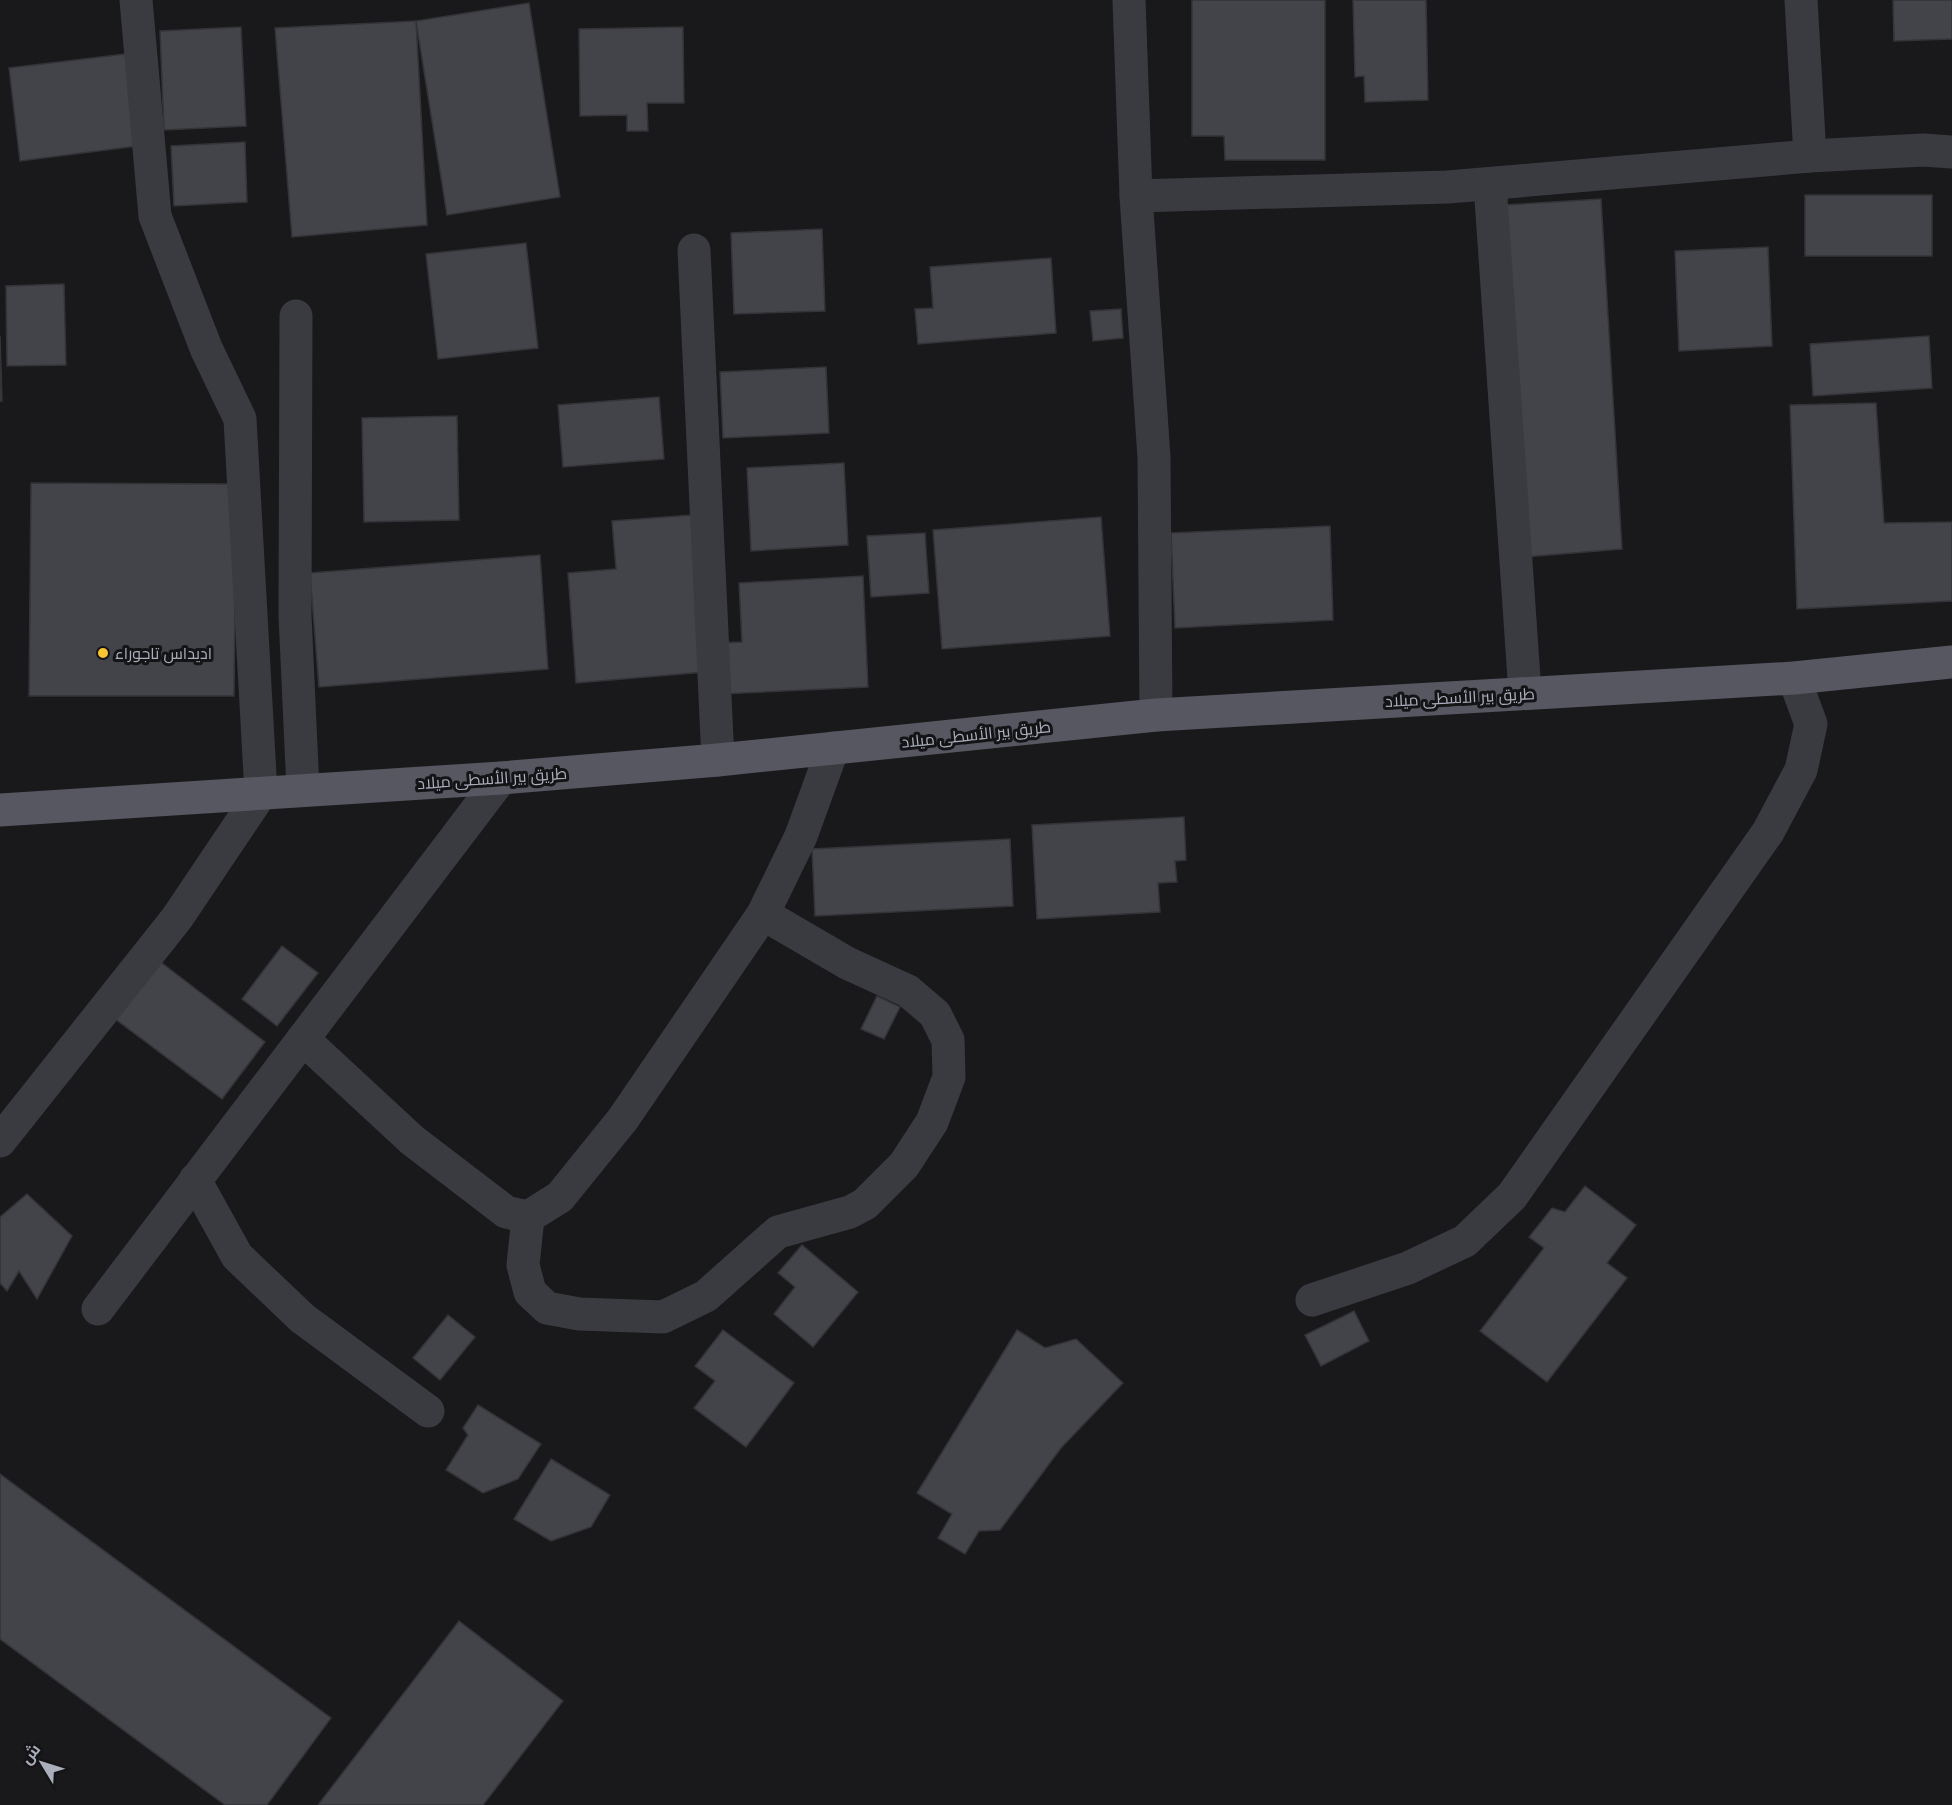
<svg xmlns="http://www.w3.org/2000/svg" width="1952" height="1805" viewBox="0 0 1952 1805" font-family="'Space Grotesk',Cairo,sans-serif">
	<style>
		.building { fill: #434449; stroke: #333338; stroke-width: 1.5 }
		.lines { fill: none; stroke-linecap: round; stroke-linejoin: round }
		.minor { stroke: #3a3b41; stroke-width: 33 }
		.major { stroke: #565760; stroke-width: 33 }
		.poi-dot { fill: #fbc432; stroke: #141417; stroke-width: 2 }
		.labels { text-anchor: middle; stroke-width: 6; stroke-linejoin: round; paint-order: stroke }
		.poi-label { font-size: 16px; fill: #abafbc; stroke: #141417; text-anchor: start }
		.street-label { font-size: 16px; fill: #abafbc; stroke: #141417 }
	</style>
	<rect width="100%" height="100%" fill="#19191c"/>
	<g class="building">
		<path d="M1192,0H1325V160H1225L1224,136H1192Z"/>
		<path d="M1353,0H1426L1428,100L1365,102L1364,76L1355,77Z"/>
		<path d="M1893,0H1952V39L1894,41Z"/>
		<path d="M529,3L560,197L447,215L416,21Z"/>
		<path d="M416,21L427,225L292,237L275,28Z"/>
		<path d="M241,27L246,126L164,130L160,31Z"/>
		<path d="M683,27L684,103H647L648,131H627V115L580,116L579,29Z"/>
		<path d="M125,54L137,146L20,161L9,68Z"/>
		<path d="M245,142L247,202L174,206L171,146Z"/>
		<rect x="1805" y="195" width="127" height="61"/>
		<path d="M1601,199L1622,549L1523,557L1504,205Z"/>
		<path d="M822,229L825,311L734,314L731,233Z"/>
		<path d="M526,243L538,348L438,359L426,254Z"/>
		<path d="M1768,247L1772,346L1679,351L1675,251Z"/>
		<path d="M1051,258L1056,333L918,344L915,309L933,308L930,267Z"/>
		<path d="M64,284L66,365L7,366L6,286Z"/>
		<path d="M1121,309L1123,338L1093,341L1090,311Z"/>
		<path d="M0,336L2,401H0Z"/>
		<path d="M1929,336L1932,388L1813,396L1810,344Z"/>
		<path d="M826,367L829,433L723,438L720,372Z"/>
		<path d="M659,397L664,459L563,467L558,405Z"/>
		<path d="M1876,403L1884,523L1952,522V601L1797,609L1790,405Z"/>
		<path d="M457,416L459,520L364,522L362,418Z"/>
		<path d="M844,463L848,545L751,551L747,468Z"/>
		<path d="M31,483L236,484L234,696H29Z"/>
		<path d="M692,515L705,672L576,683L568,573L616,569L612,521Z"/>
		<path d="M1101,517L1110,636L942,649L933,530Z"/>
		<path d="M1330,526L1333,620L1175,628L1171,533Z"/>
		<path d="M925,533L929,593L871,597L867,536Z"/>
		<path d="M540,555L548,669L319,687L310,573Z"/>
		<path d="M863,576L868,687L720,694L718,643L742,642L739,583Z"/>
		<path d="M1184,817L1186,860L1175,861L1177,882L1158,883L1160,912L1037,919L1032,825Z"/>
		<path d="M1010,839L1013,906L815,916L812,849Z"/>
		<path d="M282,946L318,973L277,1026L242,999Z"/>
		<path d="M158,960L265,1042L222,1099L114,1018Z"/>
		<path d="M877,996L900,1007L884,1039L861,1029Z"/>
		<path d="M1585,1186L1636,1225L1607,1263L1627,1278L1547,1382L1480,1331L1544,1248L1529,1237L1552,1208L1565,1212Z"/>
		<path d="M27,1194L72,1236L37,1299L19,1271L7,1291L0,1283V1217Z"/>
		<path d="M802,1245L858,1292L813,1347L774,1314L795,1287L778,1273Z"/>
		<path d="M1354,1311L1369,1341L1321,1366L1305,1335Z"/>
		<path d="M448,1315L475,1337L440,1380L413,1358Z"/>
		<path d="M723,1330L794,1383L746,1447L694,1408L715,1381L695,1366Z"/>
		<path d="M1017,1330L1045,1348L1076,1339L1123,1383L1061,1448L1000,1530L979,1531L965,1554L938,1538L952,1514L917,1493Z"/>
		<path d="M478,1405L541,1444L518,1479L483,1493L446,1470L468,1435L463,1428Z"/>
		<path d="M551,1459L610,1495L591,1527L551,1541L514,1519Z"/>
		<path d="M0,1474L331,1718L267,1805H225L0,1639Z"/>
		<path d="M459,1621L563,1701L483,1805H318Z"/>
	</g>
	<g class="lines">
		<g class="minor">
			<path d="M1129,0L1136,196L1154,457L1156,715"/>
			<path d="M1801,0L1810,156"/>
			<path d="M1490,184L1525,693"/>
			<path d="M1136,196L1448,187L1810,156L1923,150L1952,152"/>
			<path d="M694,250L718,760"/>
			<path d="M296,316L295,615L303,790"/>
			<path d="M303,1039L412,1140L506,1212L528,1217L560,1197L623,1119L763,914L801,836L833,748"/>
			<path d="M0,1141L177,918L261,793L240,419L206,348L155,216L136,0"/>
			<path d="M195,1180L237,1256L302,1318L428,1411"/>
			<path d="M528,1217L523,1265L530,1292L547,1308L579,1314L663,1317L706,1296L778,1232L850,1212L865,1204L904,1165L932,1122L949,1077L948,1040L935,1014L908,991L847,963L763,914"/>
			<path d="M1312,1300L1408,1268L1465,1241L1512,1196L1768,832L1801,770L1811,724L1794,678"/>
			<path d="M98,1309L501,778"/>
		</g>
		<path class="major" d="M0,810L501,778L718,760L1156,715L1794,678L1952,662"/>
	</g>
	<circle class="poi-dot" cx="103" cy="653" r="6"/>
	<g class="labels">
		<g class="poi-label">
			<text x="115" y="659">اديداس تاجوراء</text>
		</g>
		<g class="street-label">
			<text transform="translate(1460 697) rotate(-3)" y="6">طريق بير الأسطى ميلاد</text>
			<text transform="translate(976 734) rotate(-6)" y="6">طريق بير الأسطى ميلاد</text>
			<text transform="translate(492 778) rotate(-4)" y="6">طريق بير الأسطى ميلاد</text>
		</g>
	</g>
	<g transform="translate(42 1763) rotate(308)" stroke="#141417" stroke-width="4.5" paint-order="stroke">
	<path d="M0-4.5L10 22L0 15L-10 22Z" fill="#abafbc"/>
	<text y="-9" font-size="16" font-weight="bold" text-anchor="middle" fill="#abafbc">ش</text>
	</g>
</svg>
